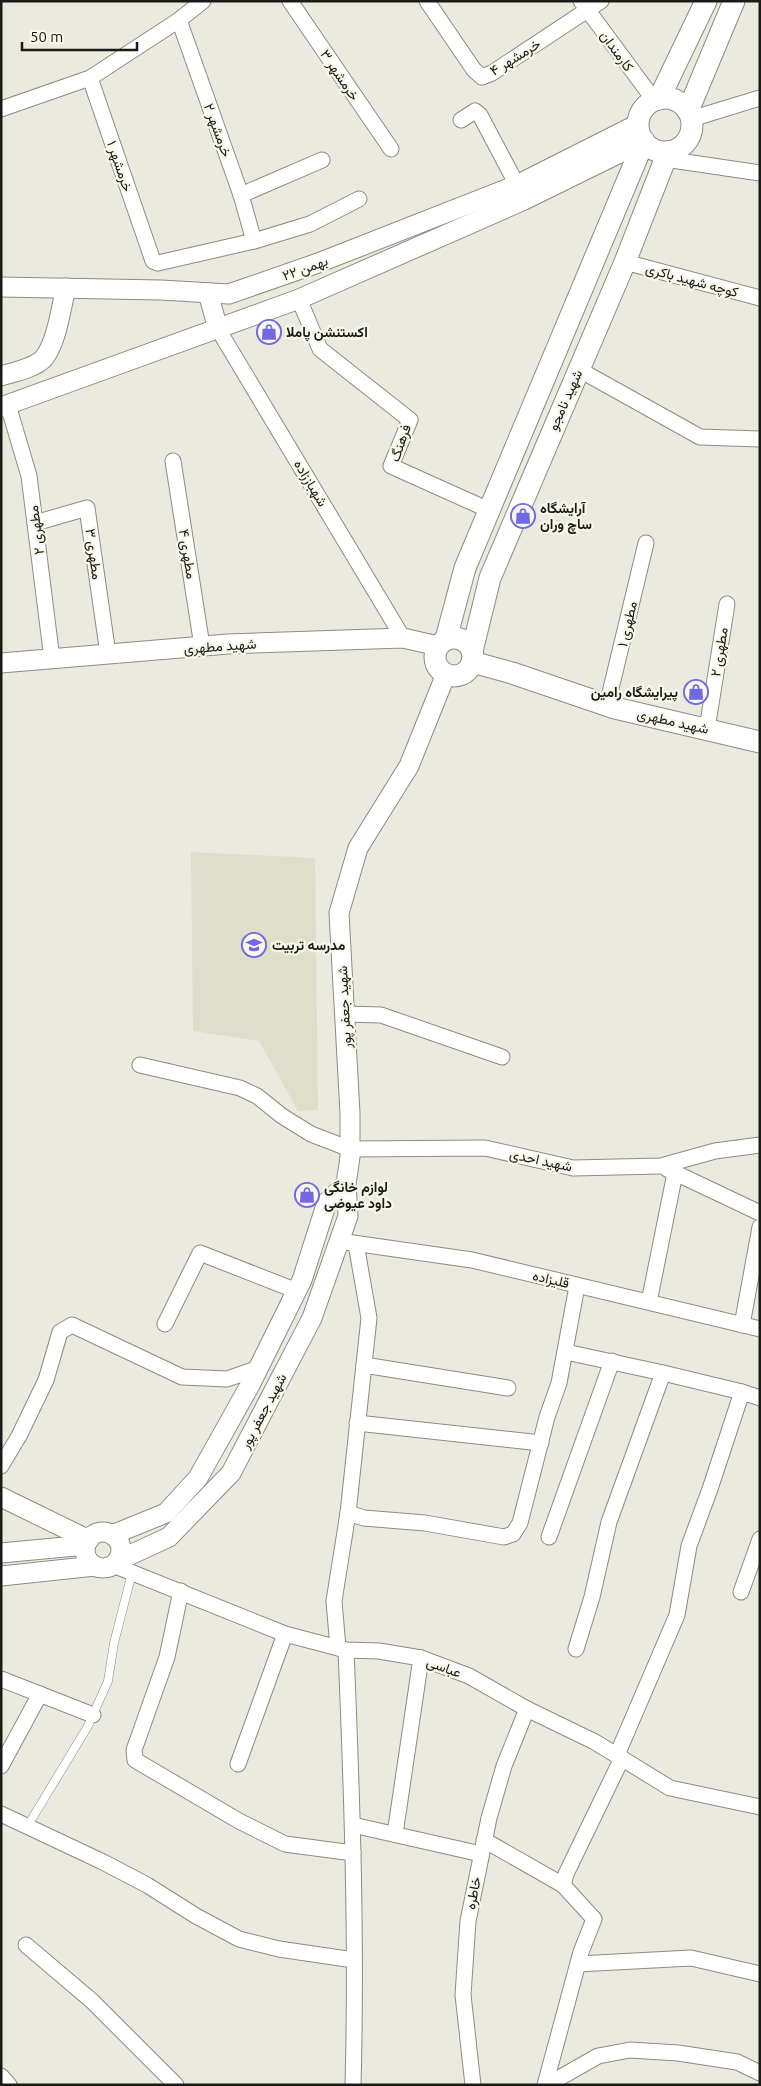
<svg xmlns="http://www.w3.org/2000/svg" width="761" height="2086" viewBox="0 0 761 2086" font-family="Ubuntu,Vazirmatn,sans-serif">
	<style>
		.built { fill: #dfdecb }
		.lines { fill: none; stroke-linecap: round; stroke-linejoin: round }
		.service-casing { stroke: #8d8c81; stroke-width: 9 }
		.minor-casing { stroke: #8d8c81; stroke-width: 17 }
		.tertiary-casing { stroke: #8d8c81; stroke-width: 21 }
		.secondary-casing { stroke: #8d8c81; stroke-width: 23 }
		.service { stroke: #fff; stroke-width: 8 }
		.minor { stroke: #fff; stroke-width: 15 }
		.tertiary { stroke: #fff; stroke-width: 19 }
		.secondary { stroke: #fff; stroke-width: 21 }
		.labels { text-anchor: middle; stroke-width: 4.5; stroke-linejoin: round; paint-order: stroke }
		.street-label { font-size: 14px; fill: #1a1a16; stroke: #f8f7eb }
		.poi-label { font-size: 14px; font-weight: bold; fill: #1a1a16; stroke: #f8f7eb; text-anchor: start }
	</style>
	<rect width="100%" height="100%" fill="#ebeade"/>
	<path class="built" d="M191,852L315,858L318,1110L298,1111L259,1041L193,1031Z"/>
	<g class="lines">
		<defs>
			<path id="service" d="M27,1827L88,1726L108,1681L114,1643L132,1573"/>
			<g id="minor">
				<path d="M290,1L391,149"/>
				<path d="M427,1L474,70L482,77L492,73L601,1"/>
				<path d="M581,1L654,100"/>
				<path d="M179,20L241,195L254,241"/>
				<path d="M90,78L153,261L158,263L254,241L310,224L359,199"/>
				<path d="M1,109L90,78L179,20L203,1"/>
				<path d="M691,119L760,98"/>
				<path d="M461,120L475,111L480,115L517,185"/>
				<path d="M665,159L760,173"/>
				<path d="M241,195L322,160"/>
				<path d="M625,262L760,298"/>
				<path d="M299,299L320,349L410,420L391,466L489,510"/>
				<path d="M218,329L403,638"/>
				<path d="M578,369L700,437L760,439"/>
				<path d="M8,405L29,476L52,659"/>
				<path d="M173,461L202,646"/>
				<path d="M35,523L87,508L108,654"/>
				<path d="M607,705L646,543"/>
				<path d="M707,729L727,604"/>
				<path d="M345,1014L381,1015L502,1057"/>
				<path d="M140,1065L240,1088L257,1096L282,1116L311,1134L350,1149L485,1148L573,1168L661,1166L715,1151L760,1145"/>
				<path d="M667,1169L760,1213"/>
				<path d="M339,1241L472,1260L760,1329"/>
				<path d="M649,1302L675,1173"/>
				<path d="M165,1324L200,1253L297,1291"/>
				<path d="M742,1325L760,1227"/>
				<path d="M566,1352L663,1373L742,1392"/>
				<path d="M364,1365L508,1388"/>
				<path d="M357,1423L541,1443"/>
				<path d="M1,1466L19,1436L46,1380L60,1332L72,1325L182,1377L227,1379L259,1368"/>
				<path d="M348,1513L364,1518L425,1523L504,1537L513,1534L520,1523L547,1417L559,1383L577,1286"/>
				<path d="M549,1537L612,1361"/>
				<path d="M113,1565L285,1634L346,1650L379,1651L421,1658L469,1676L527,1709L595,1742L670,1788L760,1807"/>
				<path d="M181,1591L167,1657L134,1750L135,1760L239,1821L285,1844L353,1853"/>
				<path d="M741,1592L760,1539"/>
				<path d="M338,1648L334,1601L348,1513L369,1318L356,1244"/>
				<path d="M576,1649L592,1597L609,1522L663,1373"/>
				<path d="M346,1650C352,1795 357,1940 353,2085"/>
				<path d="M1,1679L93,1715"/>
				<path d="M617,1755L677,1615L689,1546L710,1489L742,1392L760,1398"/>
				<path d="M238,1764L285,1634"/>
				<path d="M1,1766L40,1694"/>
				<path d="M1,1814L103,1862L147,1885L196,1916L239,1939L279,1949L354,1960"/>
				<path d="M353,1825L481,1854"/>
				<path d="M395,1834L421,1658"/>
				<path d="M484,1840L563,1885L566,1874L622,1758"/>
				<path d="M26,1945L92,2001L176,2085"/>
				<path d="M578,1964L691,1958L760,1974"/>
				<path d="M1,2076L9,2085"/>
				<path d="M473,2085L463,1995L468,1921L489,1818L504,1766L527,1709"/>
				<path d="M545,2085L581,1952L594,1919L563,1885"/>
				<path d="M547,2085L598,2056L630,2050L678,2053L737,2062L760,2073"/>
			</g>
			<g id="tertiary">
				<path d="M1,287L161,290L229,294L318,263L517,185L638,124"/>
				<path d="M208,293L218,329"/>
				<path d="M1,376C14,372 35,368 44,358C57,342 61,307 66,288"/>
				<path d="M1,407L299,299L522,201L644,141"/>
				<path d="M1,663L228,644L403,638L438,646"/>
				<path d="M1,1497L89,1540"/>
				<circle cx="103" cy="1550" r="18"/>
				<path d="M112,1535L166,1513L198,1478L250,1385L302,1280L327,1202L346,1184"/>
				<path d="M1,1553L86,1545"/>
				<path d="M117,1561L169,1537L231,1473L312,1318L348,1216L346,1184L350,1157V1113L339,913L358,848L409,766L446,674"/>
				<path d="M1,1576L95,1566"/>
			</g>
			<g id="secondary">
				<circle cx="665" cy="125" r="27"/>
				<path d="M659,99L706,1"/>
				<path d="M688,111L734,1"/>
				<circle cx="454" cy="657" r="19"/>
				<path d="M446,639L465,568L644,141"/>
				<path d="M472,651L490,578L625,262L668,152"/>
				<path d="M472,662L512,673L615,708L760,742"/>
			</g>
		</defs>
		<use href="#service" class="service-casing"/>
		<use href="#minor" class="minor-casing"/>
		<use href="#tertiary" class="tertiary-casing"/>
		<use href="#secondary" class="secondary-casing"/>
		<use href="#service" class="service"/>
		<use href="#minor" class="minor"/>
		<use href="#tertiary" class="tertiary"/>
		<use href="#secondary" class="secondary"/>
	</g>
	<defs>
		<symbol id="shop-ring" viewBox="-11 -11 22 22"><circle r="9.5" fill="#f8f7eb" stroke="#7168e3" stroke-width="1.5"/><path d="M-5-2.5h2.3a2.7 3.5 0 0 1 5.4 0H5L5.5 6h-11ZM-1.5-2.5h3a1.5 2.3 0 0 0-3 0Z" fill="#7168e3"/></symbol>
		<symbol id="school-ring" viewBox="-11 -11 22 22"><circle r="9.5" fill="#f8f7eb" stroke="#7168e3" stroke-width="1.5"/><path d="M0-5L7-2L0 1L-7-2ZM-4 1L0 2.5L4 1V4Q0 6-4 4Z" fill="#7168e3"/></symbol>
	</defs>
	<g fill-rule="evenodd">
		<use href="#shop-ring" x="255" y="318" width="28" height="28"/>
		<use href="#shop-ring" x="509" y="502" width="28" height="28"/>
		<use href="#shop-ring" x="682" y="678" width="28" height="28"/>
		<use href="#school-ring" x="240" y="931" width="28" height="28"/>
		<use href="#shop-ring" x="293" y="1181" width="28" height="28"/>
	</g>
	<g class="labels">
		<g class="street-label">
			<text transform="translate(617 51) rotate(54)" y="5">کارمندان</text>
			<text transform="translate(515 57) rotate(-32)" y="5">خرمشهر ۴</text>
			<text transform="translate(340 75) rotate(56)" y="5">خرمشهر ۳</text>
			<text transform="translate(218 130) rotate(70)" y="5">خرمشهر ۲</text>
			<text transform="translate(120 166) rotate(71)" y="5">خرمشهر ۱</text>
			<text transform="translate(305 268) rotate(-20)" y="5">۲۲ بهمن</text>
			<text transform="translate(692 280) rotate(15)" y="5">کوچه شهید باکری</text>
			<text transform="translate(565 400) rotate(-66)" y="5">شهید نامجو</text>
			<text transform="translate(400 443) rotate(-71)" y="5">فرهنگ</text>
			<text transform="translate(311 483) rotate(59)" y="5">شهباززاده</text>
			<text transform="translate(36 530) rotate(-97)" y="5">مطهری ۲</text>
			<text transform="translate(94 554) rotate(82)" y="5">مطهری ۳</text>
			<text transform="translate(188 554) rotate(81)" y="5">مطهری ۴</text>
			<text transform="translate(627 624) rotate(-77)" y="5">مطهری ۱</text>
			<text transform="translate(220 646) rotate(-4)" y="5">شهید مطهری</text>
			<text transform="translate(719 652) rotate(-81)" y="5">مطهری ۲</text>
			<text transform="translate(673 721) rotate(13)" y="5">شهید مطهری</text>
			<text transform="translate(344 1007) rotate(-93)" y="5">شهید جعفر پور</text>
			<text transform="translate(541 1160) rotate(12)" y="5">شهید احدی</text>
			<text transform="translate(551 1279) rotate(13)" y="5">قلیزاده</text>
			<text transform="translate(263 1411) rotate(-62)" y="5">شهید جعفر پور</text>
			<text transform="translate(444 1667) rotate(20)" y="5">عباسی</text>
			<text transform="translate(473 1893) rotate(-79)" y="5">خاطره</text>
		</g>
		<g class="poi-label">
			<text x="286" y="337">اکستنشن پاملا</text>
			<text x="540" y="513">آرایشگاه<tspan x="540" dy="16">ساچ وران</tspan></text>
			<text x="678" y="697" text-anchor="end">پیرایشگاه ‌رامین</text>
			<text x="272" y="950">مدرسه تربیت</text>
			<text x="324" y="1192">لوازم خانگی<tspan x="324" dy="16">داود عیوضی</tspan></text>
		</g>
	</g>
	<rect width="761" height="2086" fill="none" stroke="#1a1a16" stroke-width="5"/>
	<path d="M22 42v8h115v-8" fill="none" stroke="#1a1a16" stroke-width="2.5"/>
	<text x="30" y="42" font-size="15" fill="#1a1a16" stroke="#f8f7eb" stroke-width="4" paint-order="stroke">50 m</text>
</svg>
